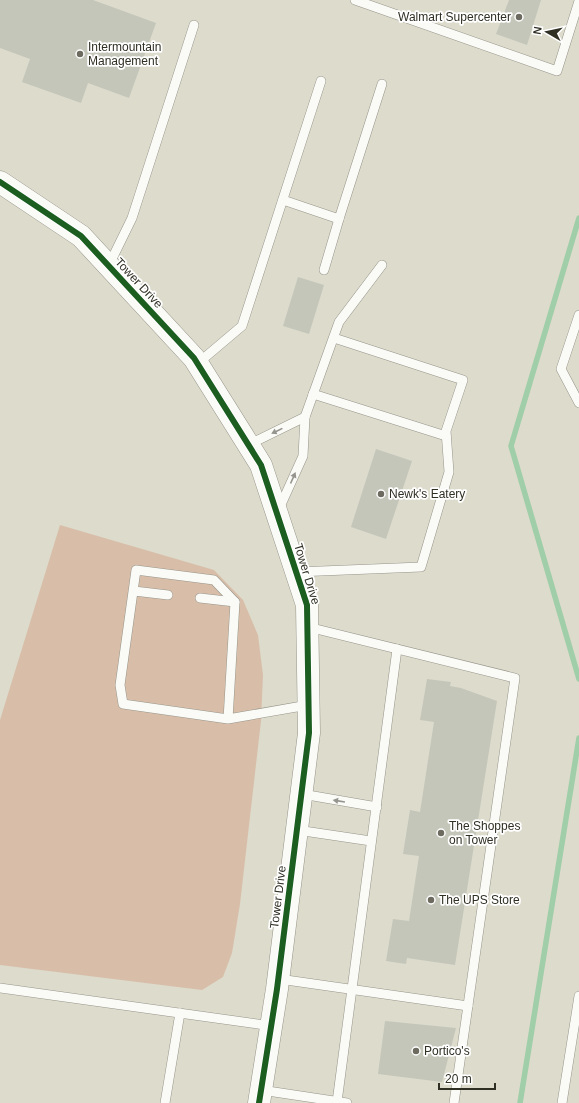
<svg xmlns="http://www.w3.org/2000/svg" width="579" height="1103" viewBox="0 0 579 1103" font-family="Arial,sans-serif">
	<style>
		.green { fill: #d8bea9 }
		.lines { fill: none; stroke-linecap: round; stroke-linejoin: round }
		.stream { stroke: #9fcea8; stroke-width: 5.5 }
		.building { fill: #c4c6ba }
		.service-casing { stroke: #979589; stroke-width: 10 }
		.tertiary-casing { stroke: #979589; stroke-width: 23 }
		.service { stroke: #fafaf7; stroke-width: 9 }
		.tertiary { stroke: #fafaf7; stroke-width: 22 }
		.cycleway-casing { stroke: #fff; stroke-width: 8 }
		.cycleway { stroke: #1b5e20; stroke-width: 6 }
		.oneway { fill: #95948e }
		.poi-dot { fill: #6d6b5f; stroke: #fff; stroke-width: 1.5 }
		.labels { text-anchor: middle; stroke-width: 3.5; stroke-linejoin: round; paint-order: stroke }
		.poi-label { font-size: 12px; fill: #302f24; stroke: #fff; text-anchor: start }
		.street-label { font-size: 12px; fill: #302f24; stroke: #fff }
	</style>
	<rect width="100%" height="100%" fill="#dddbcc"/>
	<path class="green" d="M60,525L214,570L243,600L258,635L263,675L261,721L240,904L232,953L223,977L202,990L0,965V720Z"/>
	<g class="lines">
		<g class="stream">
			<path d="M579,218L511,446L579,679"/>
			<path d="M520,1103L579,738"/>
		</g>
	</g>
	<g class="building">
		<path d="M0,0H93L156,23L129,98L88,83L81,103L22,82L30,59L0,48Z"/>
		<path d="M509,0H541L527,45L496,34Z"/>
		<path d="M298,277L324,285L309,334L283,326Z"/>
		<path d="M376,449L412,461L386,539L351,527Z"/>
		<path d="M427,679L451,682L450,686L461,688L497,701L455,965L407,958L406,964L386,961L393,919L409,921L419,856L403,854L410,810L420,812L434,722L420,720Z"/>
		<path d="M385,1021L456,1028L442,1082L378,1074Z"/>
	</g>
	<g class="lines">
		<defs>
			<g id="service">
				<path d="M355,0L557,71L579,1"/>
				<path d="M283,200L339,219L382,84"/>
				<path d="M109,265L132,218L194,25"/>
				<path d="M324,270L339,219"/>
				<path d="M579,315L561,369L579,403"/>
				<path d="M197,364L242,326L321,81"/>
				<path d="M313,394L446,436"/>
				<path d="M248,445L305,417"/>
				<path d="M279,509L303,456L305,417L339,322L382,265"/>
				<path d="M296,572L421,567L449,472L446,431L463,380L334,338"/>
				<path d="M134,591L168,595"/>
				<path d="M200,598L235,602"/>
				<path d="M308,627L515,678L454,1103"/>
				<path d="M228,719L235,602L214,580L136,570L120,685L123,704L228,719L308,705"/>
				<path d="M302,794L377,807"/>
				<path d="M297,830L371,841"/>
				<path d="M279,979L468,1006"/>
				<path d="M0,988L272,1026"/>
				<path d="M261,1090L347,1103"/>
				<path d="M337,1102L397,649"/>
				<path d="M165,1103L180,1013"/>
				<path d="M562,1103L579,996"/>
			</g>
			<path id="tertiary" d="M0,182L81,236L194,358L261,465L307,605L309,733L277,989L259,1103"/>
		</defs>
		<use href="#service" class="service-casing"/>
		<use href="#tertiary" class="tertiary-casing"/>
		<use href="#service" class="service"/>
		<use href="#tertiary" class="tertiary"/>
		<defs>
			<path id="cycleway" d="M0,182L81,236L194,358L261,465L307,605L309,733L277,989L259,1103"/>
		</defs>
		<use href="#cycleway" class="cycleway-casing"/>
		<use href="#cycleway" class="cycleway"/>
	</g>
	<defs><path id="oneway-solid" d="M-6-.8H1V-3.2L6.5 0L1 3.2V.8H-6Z"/></defs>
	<g class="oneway">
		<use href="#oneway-solid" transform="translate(277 431) rotate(154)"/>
		<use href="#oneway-solid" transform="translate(293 478) rotate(-66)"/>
		<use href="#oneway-solid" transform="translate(339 801) rotate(-171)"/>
	</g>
	<g class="poi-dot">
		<circle cx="519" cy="17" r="4"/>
		<circle cx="80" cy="54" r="4"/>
		<circle cx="381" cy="494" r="4"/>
		<circle cx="441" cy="833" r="4"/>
		<circle cx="431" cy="900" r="4"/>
		<circle cx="416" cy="1051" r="4"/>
	</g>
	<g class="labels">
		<g class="poi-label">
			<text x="511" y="21" text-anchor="end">Walmart Supercenter</text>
			<text x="88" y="51">Intermountain<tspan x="88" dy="14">Management</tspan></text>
			<text x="389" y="498">Newk's Eatery</text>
			<text x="449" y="830">The Shoppes<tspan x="449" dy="14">on Tower</tspan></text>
			<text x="439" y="904">The UPS Store</text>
			<text x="424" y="1055">Portico's</text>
		</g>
		<g class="street-label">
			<text transform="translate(139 283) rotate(47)" y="4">Tower Drive</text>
			<text transform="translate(307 574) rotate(73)" y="4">Tower Drive</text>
			<text transform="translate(278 897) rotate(-83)" y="4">Tower Drive</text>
		</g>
	</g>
	<g transform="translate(547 32) rotate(279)" stroke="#ffffff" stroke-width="3" paint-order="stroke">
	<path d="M0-3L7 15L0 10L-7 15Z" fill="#302f24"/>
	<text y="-6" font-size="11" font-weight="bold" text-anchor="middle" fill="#302f24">N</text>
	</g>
	<path d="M439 1083v6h56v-6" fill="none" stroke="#302f24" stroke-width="2"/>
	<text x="445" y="1083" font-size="12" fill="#302f24" stroke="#ffffff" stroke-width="3" paint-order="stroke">20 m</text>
</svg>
